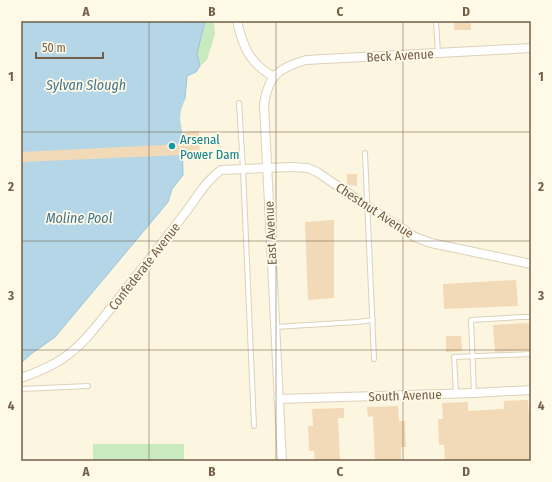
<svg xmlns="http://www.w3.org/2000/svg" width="552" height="482" viewBox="0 0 552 482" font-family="'Fira Sans Condensed',sans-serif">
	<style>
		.green { fill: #c9eabf }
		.water { fill: #b5d6e6; stroke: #9bc4d8 }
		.pier { fill: #fcf6e0 }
		.building { fill: #f2d9b7 }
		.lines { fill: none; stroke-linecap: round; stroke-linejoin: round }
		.service-casing { stroke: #ddd1b9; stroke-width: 6 }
		.minor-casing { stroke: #ddd1b9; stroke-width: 10 }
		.service { stroke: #fff; stroke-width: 4 }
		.minor { stroke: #fff; stroke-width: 8 }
		.grid { fill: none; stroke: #735f47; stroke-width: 1; stroke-opacity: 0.55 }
		.culture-dot { fill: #0f9aa8; stroke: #fffae7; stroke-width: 1.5 }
		.labels { text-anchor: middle; stroke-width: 3.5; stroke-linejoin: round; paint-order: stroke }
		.street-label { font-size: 13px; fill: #735f47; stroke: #fffae7 }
		.culture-label { font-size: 13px; fill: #0d838f; stroke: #fffae7; text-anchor: start }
		.water-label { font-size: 14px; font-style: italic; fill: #43758e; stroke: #fffae7 }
		.neatline { fill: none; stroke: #735f47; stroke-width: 1.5 }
		.grid-label { font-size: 13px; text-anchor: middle; font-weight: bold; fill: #735f47 }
	</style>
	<rect width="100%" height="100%" fill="#fcf6e0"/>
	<g class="green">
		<path d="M205,21H214L215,34L207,60L200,66L197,54Z"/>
		<rect x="93" y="444" width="91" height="17"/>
	</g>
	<path class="water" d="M21,21H205L197,54L200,66L196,72L187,76L182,132L183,175L172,189L168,202L55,337L31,354L21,363Z"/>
	<path class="pier" d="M187,98L184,132H182L180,119L181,110L185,99Z"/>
	<g class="building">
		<rect x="454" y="21" width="17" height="9"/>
		<path d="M199,131L200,156H183V155L21,162V152L182,144V132Z"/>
		<path d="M347,174H357V186L347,185Z"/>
		<path d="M334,220V298L308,300L305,222Z"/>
		<path d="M516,280L518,306L444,309L443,284Z"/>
		<path d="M527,323L531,324V350L495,352L493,325Z"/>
		<path d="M446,336H461L462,351L446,352Z"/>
		<path d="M528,400L529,415H531V461H445L444,445H439L438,419H443L442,403L468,402V411L504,409V401Z"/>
		<path d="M398,406L399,421H405L406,447H401V461H375L373,416L368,417L367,407Z"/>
		<path d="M344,408V418H338L340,461H315L314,451H309L308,426H313L312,409Z"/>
	</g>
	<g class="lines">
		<defs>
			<g id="service">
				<path d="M436,21L438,53"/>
				<path d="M239,103L243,169L254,426"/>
				<path d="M365,153L374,359"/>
				<path d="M275,327L357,322L373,320"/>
				<path d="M21,389L88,386"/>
				<path d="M456,393L454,357L531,354"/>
				<path d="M474,393L471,320L521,317H531"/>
			</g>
			<g id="minor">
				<path d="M237,21C243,47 249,63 274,77"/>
				<path d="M21,378C38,372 56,365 70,353C86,341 98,324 111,308C135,278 159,247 182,217C195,201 204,182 221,170L291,167L308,168L317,172L373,210L415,237L431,243L531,264"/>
				<path d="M278,399L474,393L531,390"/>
				<path d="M282,461L264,105C268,75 279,68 306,60L531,48"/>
			</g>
		</defs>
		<use href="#service" class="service-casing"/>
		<use href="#minor" class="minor-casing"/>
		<use href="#service" class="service"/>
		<use href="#minor" class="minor"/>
	</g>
	<path class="grid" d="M149,21V461M276,21V461M403,21V461M21,132H531M21,241H531M21,350H531"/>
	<circle class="culture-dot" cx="172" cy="146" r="4"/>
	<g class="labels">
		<g class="street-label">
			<text transform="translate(400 55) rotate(-3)" y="5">Beck Avenue</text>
			<text transform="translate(375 210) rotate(33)" y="5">Chestnut Avenue</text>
			<text transform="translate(270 233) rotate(-93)" y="5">East Avenue</text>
			<text transform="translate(144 266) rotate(-52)" y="5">Confederate Avenue</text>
			<text transform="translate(405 395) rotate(-2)" y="5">South Avenue</text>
		</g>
		<g class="culture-label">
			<text x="180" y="144">Arsenal<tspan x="180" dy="15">Power Dam</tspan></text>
		</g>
		<g class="water-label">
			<text x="86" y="90">Sylvan Slough</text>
			<text x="79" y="223">Moline Pool</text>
		</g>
	</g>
	<rect width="552" height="482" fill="none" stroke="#fffae7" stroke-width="44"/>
	<path d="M36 52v6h67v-6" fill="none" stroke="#735f47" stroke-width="2"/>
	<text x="42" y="52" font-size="12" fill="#735f47" stroke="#fffae7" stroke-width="3" paint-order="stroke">50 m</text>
	<rect x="22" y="22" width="508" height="438" class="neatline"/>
	<g class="grid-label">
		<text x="86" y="16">A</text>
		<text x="212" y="16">B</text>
		<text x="340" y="16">C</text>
		<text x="466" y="16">D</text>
		<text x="11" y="81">1</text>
		<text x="541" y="81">1</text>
		<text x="11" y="191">2</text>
		<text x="541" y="191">2</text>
		<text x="11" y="300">3</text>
		<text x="541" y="300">3</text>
		<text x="11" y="410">4</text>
		<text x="541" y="410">4</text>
		<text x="86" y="476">A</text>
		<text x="212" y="476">B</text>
		<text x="340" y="476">C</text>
		<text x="466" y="476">D</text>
	</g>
</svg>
